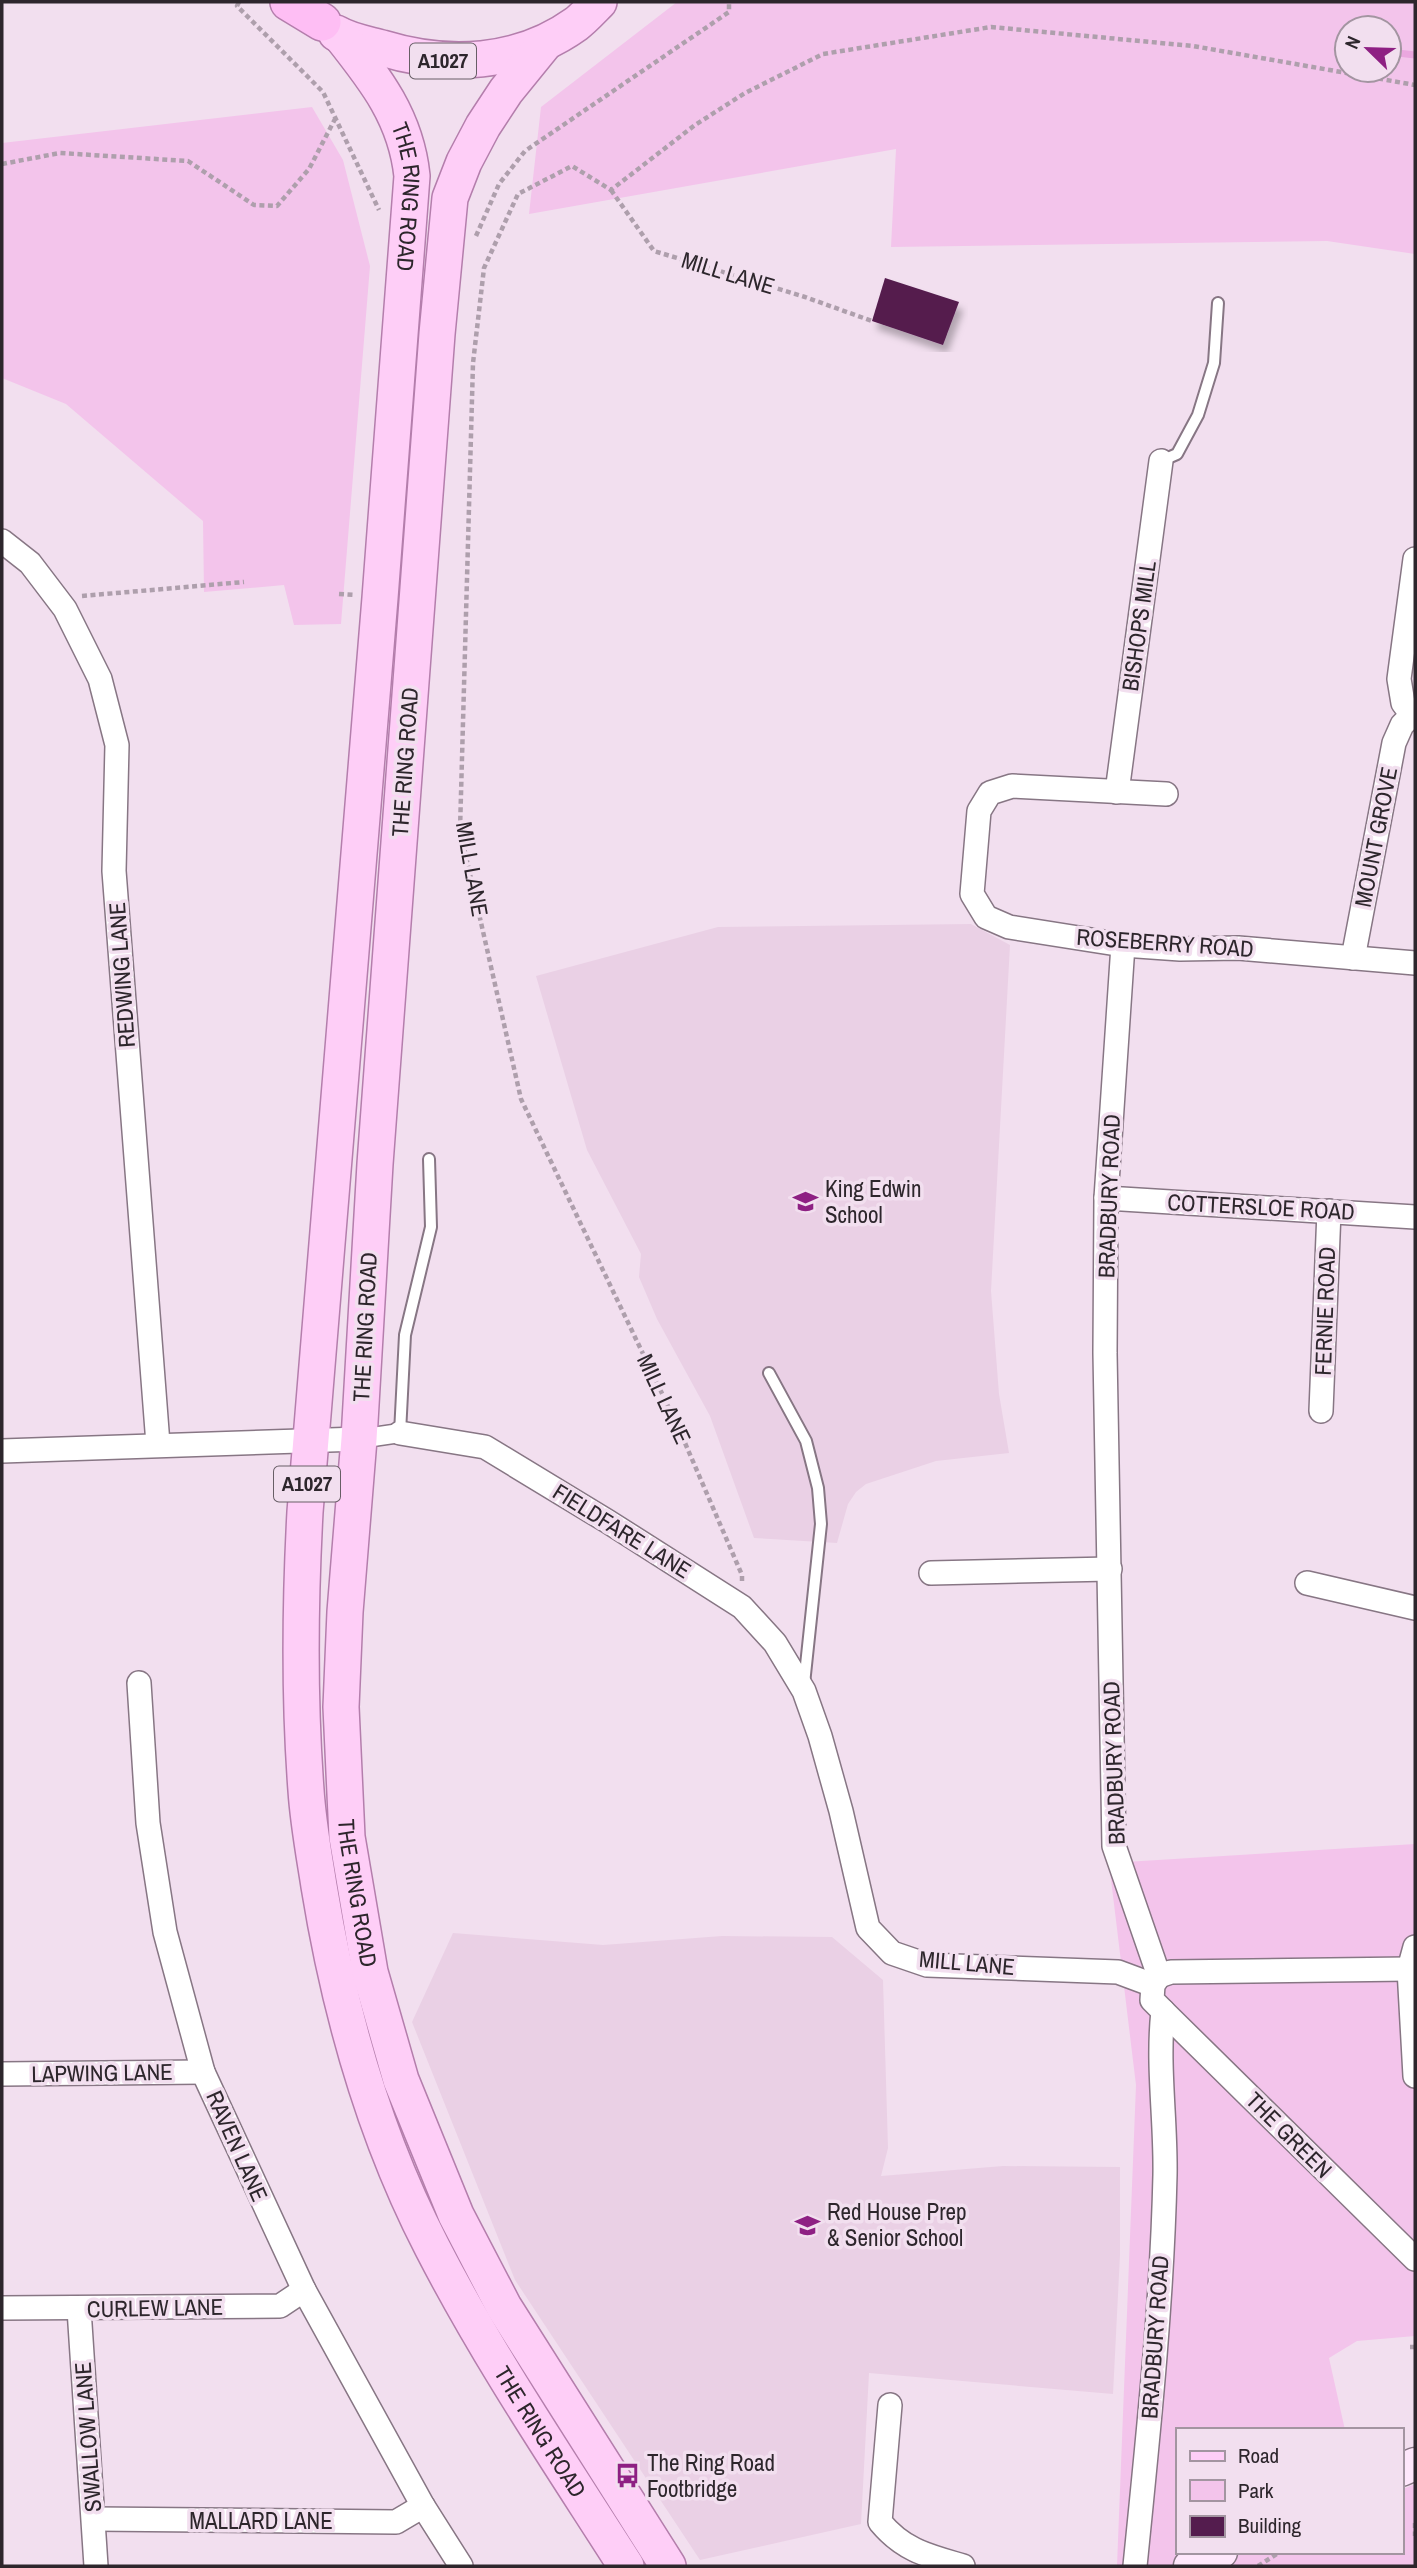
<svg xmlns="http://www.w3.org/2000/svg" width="1417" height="2568" viewBox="0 0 1417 2568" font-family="'Archivo Narrow',sans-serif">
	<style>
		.built { fill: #ead0e5 }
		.green { fill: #f3c4eb; fill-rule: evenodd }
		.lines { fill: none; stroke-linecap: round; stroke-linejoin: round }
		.stream { stroke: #eaa7df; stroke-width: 7 }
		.building { fill: #541c4e; filter: url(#shadow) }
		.service-casing { stroke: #877684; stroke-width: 14 }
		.pedestrian-casing { stroke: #877684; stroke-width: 21 }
		.minor-casing { stroke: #877684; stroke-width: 26 }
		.secondary-casing { stroke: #877684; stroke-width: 35 }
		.primary-casing { stroke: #b47eac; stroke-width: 38 }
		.trunk-casing { stroke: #b47eac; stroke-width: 40 }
		.path { stroke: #ae9fac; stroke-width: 4.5; stroke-dasharray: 5 3.5; stroke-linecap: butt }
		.service { stroke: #fff; stroke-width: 10 }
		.pedestrian { stroke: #fff; stroke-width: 18 }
		.minor { stroke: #fff; stroke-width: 23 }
		.secondary { stroke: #fee7fb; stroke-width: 32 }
		.primary { stroke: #fecef7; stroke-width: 35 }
		.trunk { stroke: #febef4; stroke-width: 37 }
		.labels { text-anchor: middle; stroke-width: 7; stroke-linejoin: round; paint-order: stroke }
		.shield { fill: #f2dfef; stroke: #685e66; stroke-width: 2 }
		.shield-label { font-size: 21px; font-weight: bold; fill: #2d262c }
		.street-label { font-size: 23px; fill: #2d262c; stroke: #f2dfef }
		.poi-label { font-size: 23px; fill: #2d262c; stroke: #f2dfef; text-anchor: start }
	</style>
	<defs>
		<filter id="shadow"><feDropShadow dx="4.5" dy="8" stdDeviation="3.5" flood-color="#0004"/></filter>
	</defs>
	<rect width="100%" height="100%" fill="#f2dfef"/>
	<g class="built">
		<path d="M971,924L1010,945L991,1291L999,1394L1009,1453L936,1461L866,1484L856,1492L848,1504L837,1543L754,1538L710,1416L657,1319L639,1277L641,1254L587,1150L536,976L718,927Z"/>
		<path d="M453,1933L603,1945L722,1936L832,1937L883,1980L888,2148L881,2176L1003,2166L1120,2167V2255L1113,2394L869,2373L861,2524L700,2560L515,2280L412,2022Z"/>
	</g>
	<g class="green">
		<path d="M677,2H1415V254L1327,241L891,247L896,149L529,214L541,107ZM1347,28H1389V70H1347Z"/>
		<path d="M312,107L343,160L370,266L341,624L294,625L284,585L204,592L203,521L66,404L2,378V143Z"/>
		<path d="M1415,1844V2336L1357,2341L1329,2358L1345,2430H1177V2552H1401V2490L1415,2484V2566H1117L1136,2085L1109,1863Z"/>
	</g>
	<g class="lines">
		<path class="stream" d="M1389,52L1415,55"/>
	</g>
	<path class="building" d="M885,278L959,302L943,345L872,321Z"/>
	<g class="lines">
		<defs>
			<g id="service">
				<path d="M1161,461L1177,454L1198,415L1214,363L1218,303"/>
				<path d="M769,1373L806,1441L818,1488L821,1524L804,1684"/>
				<path d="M400,1433L405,1335L431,1227L429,1159"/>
			</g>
			<path id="pedestrian" d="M359,1439L400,1433"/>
			<g id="minor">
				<path d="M2,541L30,563L65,609L100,679L117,745L114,871L158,1444"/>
				<path d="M1117,792L1161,461"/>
				<path d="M1166,794L1012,786L990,793L979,811L972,894L986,917L1009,927L1123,945L1180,949L1238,948L1415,963"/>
				<path d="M1123,945L1106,1198L1105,1353L1114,1846L1159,1976"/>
				<path d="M1353,958L1394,743L1402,725L1412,715L1403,703L1399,679L1415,559"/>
				<path d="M1106,1198L1415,1217"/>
				<path d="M1321,1411L1329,1211"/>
				<path d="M400,1433L485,1447L607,1521L742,1607L775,1643L804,1691L820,1736L841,1811L868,1928L892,1953L927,1965L1118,1972L1153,1985"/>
				<path d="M2,1451L359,1439"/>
				<path d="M931,1573L1110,1569"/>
				<path d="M1307,1583L1415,1608"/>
				<path d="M139,1683L148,1823L165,1932L203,2072L304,2290L423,2506L461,2566"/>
				<path d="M1415,1947L1409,1969L1415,2076"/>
				<path d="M1159,1976L1171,1972L1409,1969"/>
				<path d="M1163,2011L1415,2259"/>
				<path d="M2,2074L203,2072"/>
				<path d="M2,2308L280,2306L304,2290"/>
				<path d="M79,2309L96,2566"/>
				<path d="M890,2405L880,2522C904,2551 929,2556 963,2566"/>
				<path d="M94,2519L396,2522L423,2506"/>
				<path d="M1135,2566C1148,2436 1162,2306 1165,2175C1166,2120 1157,2066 1163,2011L1152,2000L1153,1985L1159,1976"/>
			</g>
			<g id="secondary">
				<path d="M1401,2470L1415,2464"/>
				<path d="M1190,2566L1221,2552"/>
			</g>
			<g id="primary">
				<path d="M336,33C349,41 367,44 382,48C447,68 519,65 576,24C584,18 592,9 599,2"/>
				<path id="s1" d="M341,36C376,80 406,118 412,176L380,598L305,1512C300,1605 299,1697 306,1790C308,1822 314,1854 319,1886C339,2009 374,2135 432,2247C489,2358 559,2461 626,2566"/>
				<path id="s2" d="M545,43L506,91L483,126L464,162L450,198L437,334L375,1164L359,1439L345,1612L341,1707L347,1837L370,1972L401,2080L456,2215L504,2307L668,2566"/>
			</g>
			<path id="trunk" d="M289,2L322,22"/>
		</defs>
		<use href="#service" class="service-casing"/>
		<use href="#pedestrian" class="pedestrian-casing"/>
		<use href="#minor" class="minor-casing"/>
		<use href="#secondary" class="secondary-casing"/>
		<use href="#primary" class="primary-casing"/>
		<use href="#trunk" class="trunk-casing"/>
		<g class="path">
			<path d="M239,2L237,6L323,92L379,210"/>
			<path d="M2,164L60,153L188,161L254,205L277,206L309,169L335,119"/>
			<path d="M611,190L654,251L805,297L872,321"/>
			<path d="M476,236L499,184L525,151L729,12V2"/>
			<path d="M339,594L355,595"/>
			<path d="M82,596L244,582"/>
			<path d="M742,1581V1575L679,1429L521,1099L460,830L473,363L484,268L518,194L572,166L611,190L695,125L745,93L823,54L991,27L1193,46L1415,85"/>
			<path d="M1410,2347H1415"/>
			<path d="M1415,2523V2536"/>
			<path d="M1258,2566L1280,2552"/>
		</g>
		<use href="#service" class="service"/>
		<use href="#pedestrian" class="pedestrian"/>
		<use href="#minor" class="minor"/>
		<use href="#secondary" class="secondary"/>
		<use href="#primary" class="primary"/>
		<use href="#trunk" class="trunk"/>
	</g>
	<defs>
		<symbol id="school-bare" viewBox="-9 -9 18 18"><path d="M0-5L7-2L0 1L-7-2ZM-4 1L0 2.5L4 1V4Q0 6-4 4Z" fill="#8e2083" stroke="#f2dfef" stroke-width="2.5" paint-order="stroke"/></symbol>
		<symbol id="bus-bare" viewBox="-9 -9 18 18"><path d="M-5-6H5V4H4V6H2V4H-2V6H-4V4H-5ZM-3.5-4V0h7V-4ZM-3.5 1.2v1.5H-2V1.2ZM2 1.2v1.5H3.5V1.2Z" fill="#8e2083" stroke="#f2dfef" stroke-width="2.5" paint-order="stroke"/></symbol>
	</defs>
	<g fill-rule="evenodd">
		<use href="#school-bare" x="788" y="1184" width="35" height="35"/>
		<use href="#school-bare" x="790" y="2208" width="35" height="35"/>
		<use href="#bus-bare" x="610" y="2458" width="35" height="35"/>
	</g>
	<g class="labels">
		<g class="shield">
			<rect x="410" y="43.5" width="66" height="35" rx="5"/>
			<rect x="274" y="1466.5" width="66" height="35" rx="5"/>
		</g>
		<g class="shield-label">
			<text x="443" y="68">A1027</text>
			<text x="307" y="1491">A1027</text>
		</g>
		<g class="street-label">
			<text dy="8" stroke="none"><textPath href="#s1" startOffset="180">THE RING ROAD</textPath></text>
			<text transform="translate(728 273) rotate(17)" y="8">MILL LANE</text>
			<text transform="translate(1139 626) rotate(-82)" y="8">BISHOPS MILL</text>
			<text transform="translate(405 762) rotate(-86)" y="8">THE RING ROAD</text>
			<text transform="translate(1376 837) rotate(-79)" y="8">MOUNT GROVE</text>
			<text transform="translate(472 869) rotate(80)" y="8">MILL LANE</text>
			<text transform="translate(1165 943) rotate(4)" y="8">ROSEBERRY ROAD</text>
			<text transform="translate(122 975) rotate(-94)" y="8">REDWING LANE</text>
			<text transform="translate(1109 1196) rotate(-88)" y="8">BRADBURY ROAD</text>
			<text transform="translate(1261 1207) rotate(3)" y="8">COTTERSLOE ROAD</text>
			<text transform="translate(1325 1311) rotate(-88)" y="8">FERNIE ROAD</text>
			<text transform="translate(365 1327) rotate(-87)" y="8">THE RING ROAD</text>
			<text transform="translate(664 1399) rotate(65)" y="8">MILL LANE</text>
			<text transform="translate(622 1531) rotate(32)" y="8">FIELDFARE LANE</text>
			<text transform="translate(1114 1763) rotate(-92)" y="8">BRADBURY ROAD</text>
			<text dy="8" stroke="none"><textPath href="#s2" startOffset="1883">THE RING ROAD</textPath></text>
			<text transform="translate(967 1963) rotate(5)" y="8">MILL LANE</text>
			<text transform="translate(102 2073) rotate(-1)" y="8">LAPWING LANE</text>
			<text transform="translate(1289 2135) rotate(45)" y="8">THE GREEN</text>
			<text transform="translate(237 2146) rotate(66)" y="8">RAVEN LANE</text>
			<text transform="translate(155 2308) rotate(-1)" y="8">CURLEW LANE</text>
			<text transform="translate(1155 2337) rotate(-86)" y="8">BRADBURY ROAD</text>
			<text dy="8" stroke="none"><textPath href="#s1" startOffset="2469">THE RING ROAD</textPath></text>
			<text transform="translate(88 2437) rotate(-94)" y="8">SWALLOW LANE</text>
			<text x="261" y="2529">MALLARD LANE</text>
		</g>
		<g class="poi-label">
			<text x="825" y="1197">King Edwin<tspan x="825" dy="26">School</tspan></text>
			<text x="827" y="2220">Red House Prep<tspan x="827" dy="26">&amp; Senior School</tspan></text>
			<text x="647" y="2471">The Ring Road<tspan x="647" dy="26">Footbridge</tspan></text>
		</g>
	</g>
	<rect width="1417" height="2568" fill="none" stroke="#2d262c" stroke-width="7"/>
	<rect x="1176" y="2428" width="228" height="126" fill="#f2dfef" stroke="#a395a1" stroke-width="2"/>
	<rect x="1190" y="2451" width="35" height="10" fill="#fecef7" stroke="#a395a1" stroke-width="2"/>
	<text x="1238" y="2463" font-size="21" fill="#2d262c">Road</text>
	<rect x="1190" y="2480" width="35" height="21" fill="#f3c4eb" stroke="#a395a1" stroke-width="2"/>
	<text x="1238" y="2498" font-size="21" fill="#2d262c">Park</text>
	<rect x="1190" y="2516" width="35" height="21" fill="#541c4e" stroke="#a395a1" stroke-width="2"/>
	<text x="1238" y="2533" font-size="21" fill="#2d262c">Building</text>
	<g transform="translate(1368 49) rotate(293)"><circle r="33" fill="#f2dfef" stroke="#a395a1" stroke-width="2"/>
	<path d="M0-5L12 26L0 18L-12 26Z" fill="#8e2083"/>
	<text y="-10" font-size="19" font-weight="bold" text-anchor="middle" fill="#2d262c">N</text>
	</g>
</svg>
